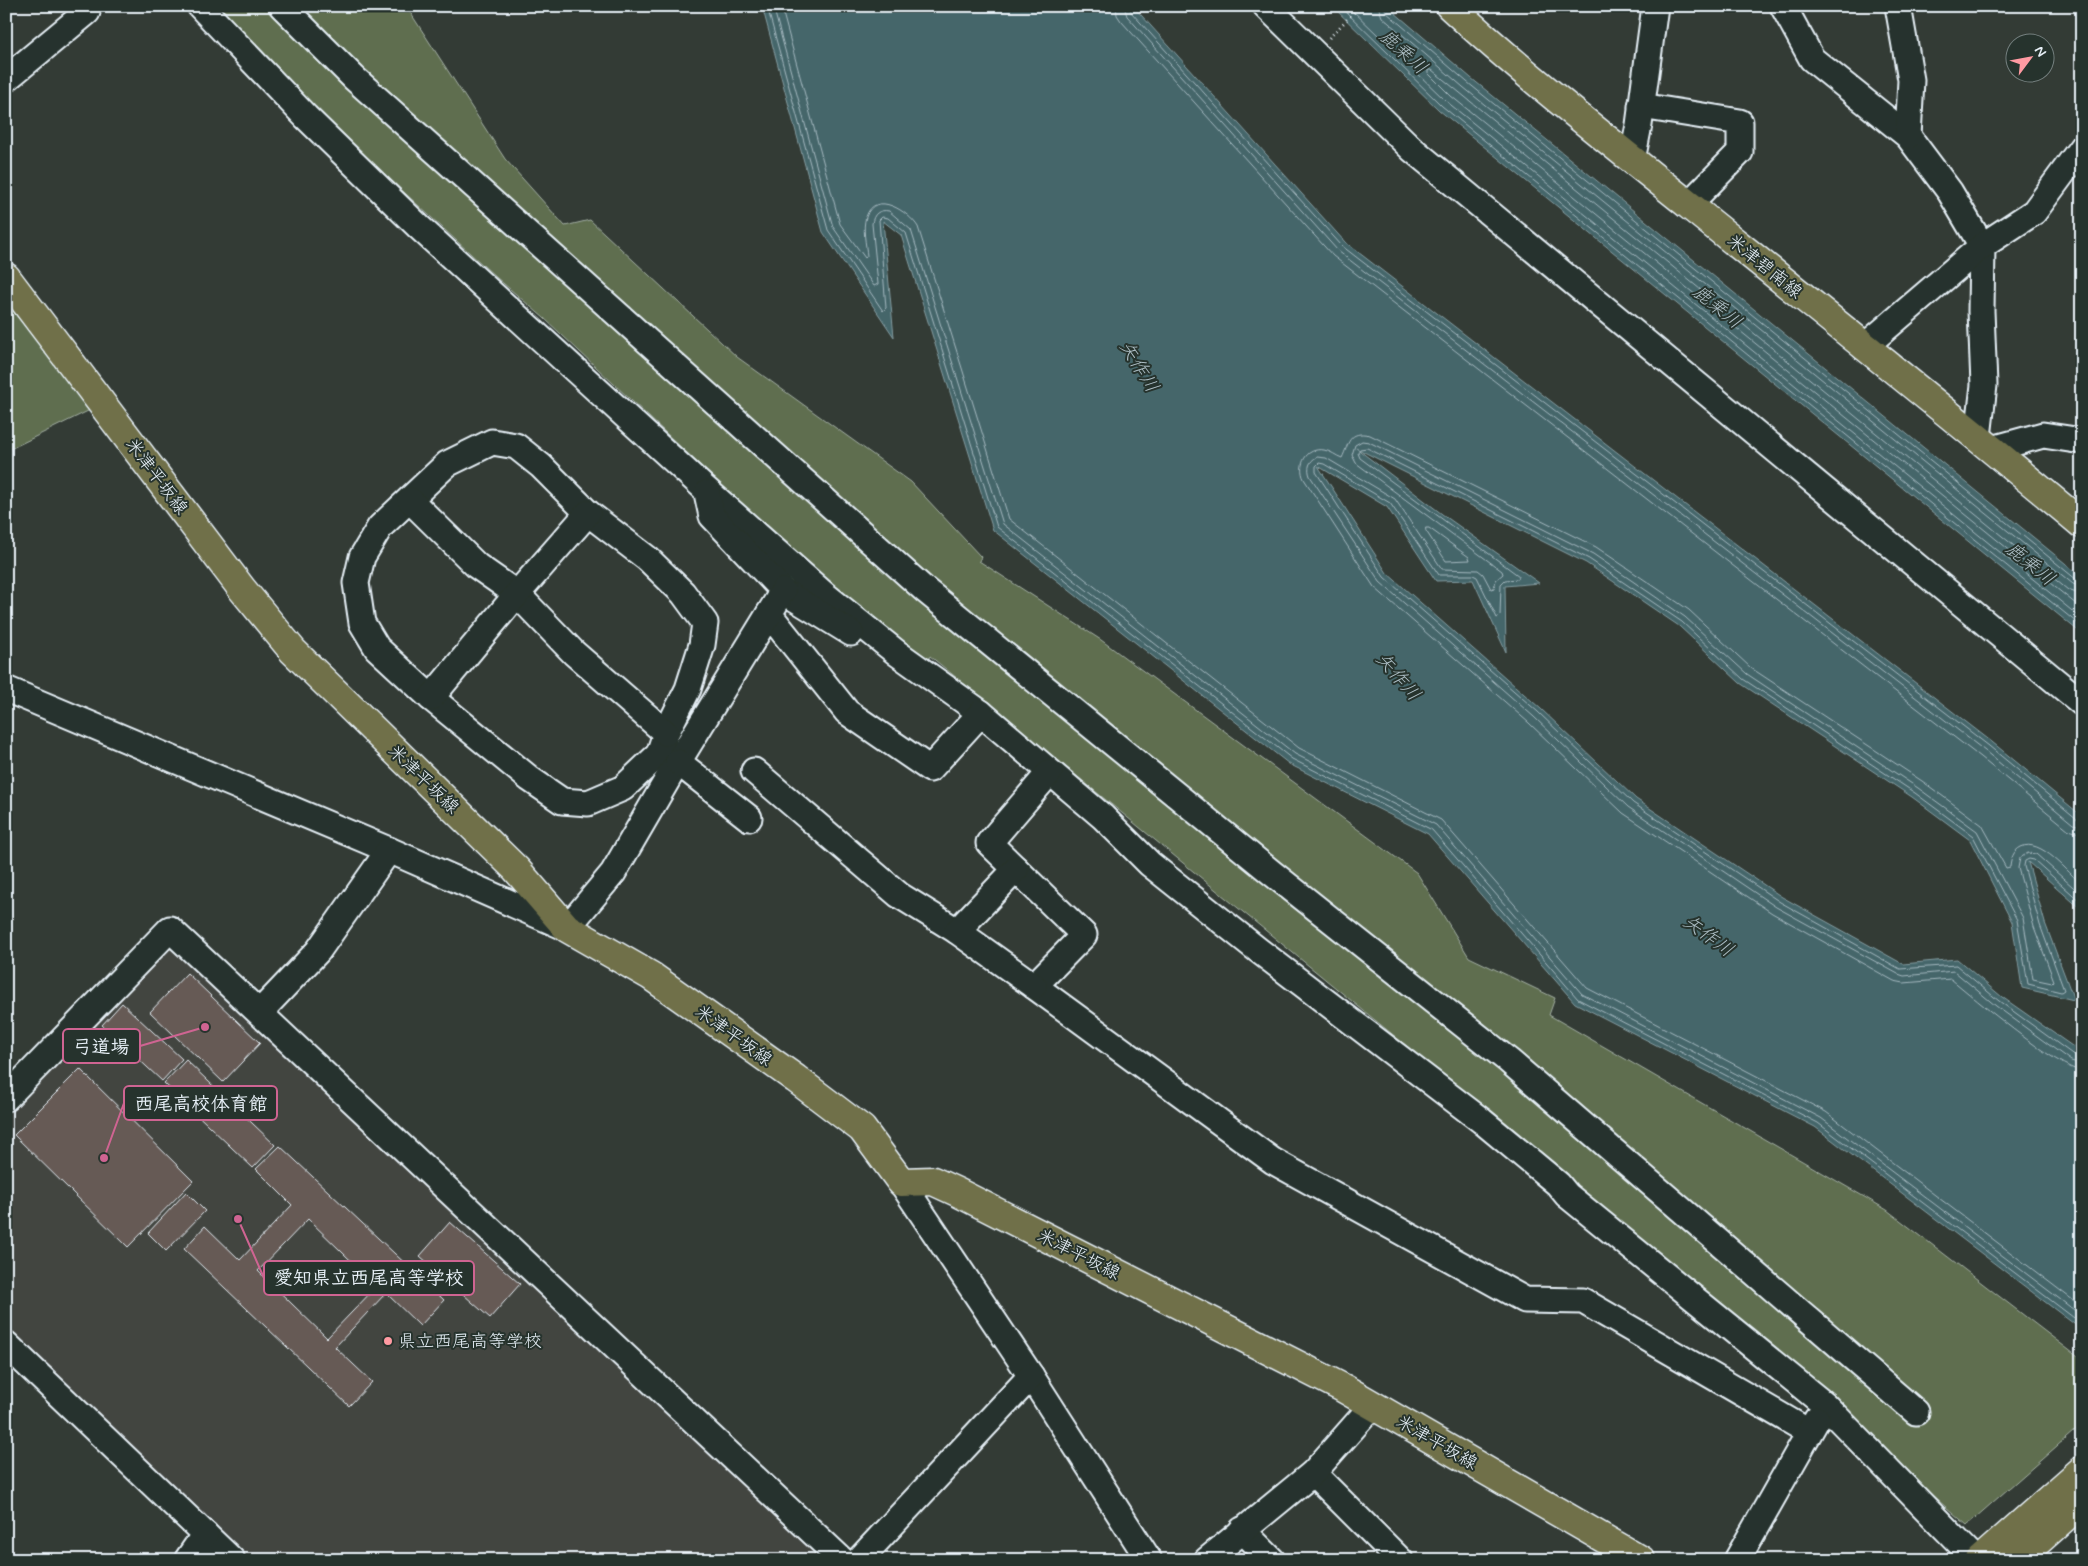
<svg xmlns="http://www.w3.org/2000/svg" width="2088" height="1566" viewBox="0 0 2088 1566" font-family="Mynerve,'Klee One',sans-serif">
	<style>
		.built { fill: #42443f }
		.green { fill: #5f6e50; stroke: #a4b0a4 }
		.water { fill: #44666b; stroke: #869ea3 }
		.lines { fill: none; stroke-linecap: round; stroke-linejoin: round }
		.shore { stroke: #a6b9c0; stroke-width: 1 }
		.building { fill: #665a55; stroke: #e8f1f8; fill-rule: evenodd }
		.minor-casing { stroke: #e8f1f8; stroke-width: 29 }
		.major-casing { stroke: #e8f1f8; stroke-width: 31 }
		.path { stroke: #e8f1f8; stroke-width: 3; stroke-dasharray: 1 4; stroke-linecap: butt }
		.minor { stroke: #26332d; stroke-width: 25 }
		.major { stroke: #70704a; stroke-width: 28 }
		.poi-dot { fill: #ff9aa2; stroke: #26332d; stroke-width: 2 }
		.labels { text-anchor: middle; stroke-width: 4; stroke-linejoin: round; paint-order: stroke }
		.street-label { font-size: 18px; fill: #e8f1f8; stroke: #26332d }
		.poi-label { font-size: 18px; fill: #e8f1f8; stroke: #26332d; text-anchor: start }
		.water-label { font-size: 19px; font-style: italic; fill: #afc0c7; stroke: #26332d }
		.leader { fill: none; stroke: #cf6492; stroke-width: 2 }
		.callout-dot { fill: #cf6492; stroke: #26332d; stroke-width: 2 }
		.callout { fill: #26332d; stroke: #cf6492; stroke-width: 2 }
		.callout-label { font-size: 19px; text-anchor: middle; font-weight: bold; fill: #e8f1f8 }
	</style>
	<rect width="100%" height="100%" fill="#333b35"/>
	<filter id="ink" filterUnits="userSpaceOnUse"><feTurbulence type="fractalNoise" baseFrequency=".02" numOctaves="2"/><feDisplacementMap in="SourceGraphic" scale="10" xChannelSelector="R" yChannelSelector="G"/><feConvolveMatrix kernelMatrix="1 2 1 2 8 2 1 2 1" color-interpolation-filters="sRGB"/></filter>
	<g filter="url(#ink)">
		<path class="built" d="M165,941L832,1560H249L6,1331V1107Z"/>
		<g class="green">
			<path d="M209,6H406L505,159L565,226L590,220L737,357L911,482L981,557L979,561L1101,640L1417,873L1469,957L1555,998L1549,1015L1887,1210L2082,1360V1424L1967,1525L1419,1056L930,656L927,662L772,533L544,318L497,278L302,98Z"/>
			<path d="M6,302L90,410L6,451Z"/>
		</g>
		<g class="water">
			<path d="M762,6H1133L1345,242L1992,742L2082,816V910L2028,862L2045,923L2074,1000L2022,988L2012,922L1970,840L1912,797L1740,683L1679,626L1586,563L1356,448L1442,514L1539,583L1505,586L1506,652L1473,580L1436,581L1387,507L1318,466L1387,573L1541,709L1636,799L1782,897L1903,964L1957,959L2002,997L2082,1053V1330L1815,1127L1575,1003L1428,834L1289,764L993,530L901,235L883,221L894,337L823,232Z"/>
			<path d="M1332,6H1387L1471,78L2082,577V634L1439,110Z"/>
		</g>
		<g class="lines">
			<g class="shore">
				<path d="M767,6L828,230L883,311L886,308L879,220L882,217L888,218L906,233L997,527L1292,759L1432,830L1578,999L1818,1123L2082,1324"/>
				<path d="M773,6L833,227L874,286L878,284L872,224C873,214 879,209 889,211L911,230L1003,524L1295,754L1436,825L1582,994L1821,1118L2082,1316"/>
				<path d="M781,6L840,224L865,258L867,256C866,244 862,228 866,217C875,189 909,212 918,227L1009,519L1299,748L1441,820L1587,988L1826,1112L2082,1307"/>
				<path d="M1116,6L1117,15L1121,21L1333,256L1980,757L2069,830L2082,834"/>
				<path d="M1124,6L1127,16L1338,251L1985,751L2073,824L2082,826"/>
				<path d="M1130,6L1131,12L1342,246L1989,746L2077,819L2082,820"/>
				<path d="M1340,6L1442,106L2082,627"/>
				<path d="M1348,6L1446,101L2082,619"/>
				<path d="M1378,6L1382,17L1463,87L2073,584L2082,587"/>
				<path d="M1384,6L1386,12L1467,82L2077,580L2082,581"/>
				<path d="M1426,528H1429L1469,557L1470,560L1446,561L1426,531Z"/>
				<path d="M2082,595L2068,590L1432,70H1428V73L1451,96L2082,609"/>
				<path d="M2082,885C2069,873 2040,837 2021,847C2013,851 2011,859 2010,867L2006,868L1982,825L1922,781L1751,668L1689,610L1596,547L1370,435C1348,430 1349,444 1342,458C1336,456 1331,451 1324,450C1306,447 1297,465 1304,479L1374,587L1529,723L1623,813L1772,913L1894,981L1904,983L1951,979C1973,997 2059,1070 2082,1071"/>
				<path d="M2082,895L2036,854L2028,853L2020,858L2018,868L2034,927L2054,981L2052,983L2033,979L2023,918L1977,831L1918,788L1747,674L1685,617L1593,554L1369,442L1362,441L1355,445L1352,455L1356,463L1502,571L1503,574L1496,580L1494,588L1491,589L1483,574L1478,570L1442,569L1395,499L1326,458L1317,457C1309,461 1307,468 1310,476L1380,582L1534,717L1628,807L1776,907L1898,974L1904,976L1954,971L1996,1006L2071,1061L2082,1064"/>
				<path d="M2082,903L2034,860L2029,859L2025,861L2024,866L2040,925L2064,990L2061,992L2028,984L2017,920L1973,836L1915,793L1743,679L1682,622L1589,559L1367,448L1360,449L1358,453L1360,458L1519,576L1518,579L1505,580L1501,584L1500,616L1497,618L1477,577L1473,575H1439L1390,503L1324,464L1319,463L1316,466V472L1384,577L1538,712L1633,803L1780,902L1900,969L1956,965L1999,1001L2075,1056L2082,1057"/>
			</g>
		</g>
		<g class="building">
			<path d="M187,973L260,1043L223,1082L150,1012Z"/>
			<path d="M122,1003L182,1059L162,1081L102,1025Z"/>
			<path d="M186,1060L275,1145L253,1168L164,1083Z"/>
			<path d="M80,1069L193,1181L128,1247L14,1135Z"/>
			<path d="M280,1146L444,1300L420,1326L386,1293L335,1347L372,1382L349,1406L184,1249L205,1226L240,1260L292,1205L256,1169ZM308,1219L377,1286L327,1338L258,1271Z"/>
			<path d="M186,1192L205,1211L166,1251L148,1233Z"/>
			<path d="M450,1222L520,1284L490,1318L420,1256Z"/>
		</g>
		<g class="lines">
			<defs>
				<g id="minor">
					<path d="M200,6L306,117L419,227L702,486L825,595L897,653L981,713L1103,817L1150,864L1258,950L1482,1121L1558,1184L1567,1195L1825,1405L1976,1560"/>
					<path d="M282,6L354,78L925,590L1272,873L1509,1061L1916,1412"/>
					<path d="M1266,6L1412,149L2082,703"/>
					<path d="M1783,6L1812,59L1908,136L1950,192L1982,246L1981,311L1984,385L1978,437"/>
					<path d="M1898,6L1911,80L1908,136"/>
					<path d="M6,79L87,12L82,6"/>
					<path d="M1641,106L1740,122V152L1688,205"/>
					<path d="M1632,160L1639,125L1655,6"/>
					<path d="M1864,347L1982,246L2034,212L2082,147"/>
					<path d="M492,442L516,446L541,466L588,513L648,559L683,593L705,623L702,645L688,689L666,733L659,754L623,788L588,803L562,801L530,779L431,698L377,648L362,623L356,583L362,557L380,527L447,464Z"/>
					<path d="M1992,449L2043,435L2082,441"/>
					<path d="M707,493L712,516L783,591L851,633"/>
					<path d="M410,500L477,566L517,594L574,653L666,733"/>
					<path d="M769,614L847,712L930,769L981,713"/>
					<path d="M6,689L389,850L567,928L613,873L673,770L783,591"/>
					<path d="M431,698L517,594L588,513"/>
					<path d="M678,762L749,818"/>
					<path d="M754,771L899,895L957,931"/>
					<path d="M1050,772L989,843L1084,935L1034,986L1273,1161L1525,1300L1583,1301L1809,1432"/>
					<path d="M1016,869L957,931L1034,986"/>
					<path d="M260,1012L318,951L389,850"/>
					<path d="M6,1098L170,929L842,1560"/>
					<path d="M901,1182L1031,1376L1149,1560"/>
					<path d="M6,1344L232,1560"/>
					<path d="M1313,1473L1400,1560"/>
					<path d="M1242,1530L1272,1560"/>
					<path d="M187,1560L205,1534"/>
					<path d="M859,1560L1031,1376"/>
					<path d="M1207,1560L1313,1473L1373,1405"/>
					<path d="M1737,1560L1817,1419"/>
				</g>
				<g id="major">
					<path d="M1450,6C1527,77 1609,141 1690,206C1821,311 1953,416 2082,524"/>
					<path d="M6,277L242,589L293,651L516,869L567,928L651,976L796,1079L862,1129L901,1182L933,1181L957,1192L1343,1388L1641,1560"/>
					<path d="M1980,1560L2082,1470"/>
					<path d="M2017,1560L2082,1502"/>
				</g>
			</defs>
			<use href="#minor" class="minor-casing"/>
			<use href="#major" class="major-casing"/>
			<path class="path" d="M1329,38L1360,6"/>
			<use href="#minor" class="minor"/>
			<use href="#major" class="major"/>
		</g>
	</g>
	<circle class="poi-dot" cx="388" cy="1341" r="5"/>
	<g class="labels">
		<g class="street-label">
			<text transform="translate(1765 266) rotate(39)" y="6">米津碧南線</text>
			<text transform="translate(157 476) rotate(53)" y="6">米津平坂線</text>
			<text transform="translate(424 779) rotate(44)" y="6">米津平坂線</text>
			<text transform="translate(734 1035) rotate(36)" y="6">米津平坂線</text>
			<text transform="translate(1079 1254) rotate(27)" y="6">米津平坂線</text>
			<text transform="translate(1437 1442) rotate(30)" y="6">米津平坂線</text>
		</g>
		<g class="poi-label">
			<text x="398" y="1347">県立西尾高等学校</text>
		</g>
		<g class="water-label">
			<text transform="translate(1404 51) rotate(42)" y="7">鹿乗川</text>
			<text transform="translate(1718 306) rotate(39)" y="7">鹿乗川</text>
			<text transform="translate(1140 366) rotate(58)" y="7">矢作川</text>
			<text transform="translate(2031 563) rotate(39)" y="7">鹿乗川</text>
			<text transform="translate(1399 676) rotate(49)" y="7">矢作川</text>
			<text transform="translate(1709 935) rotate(36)" y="7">矢作川</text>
		</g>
	</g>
	<path class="leader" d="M205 1027L140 1046M104 1158L124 1103M238 1219L264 1278"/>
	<g class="callout-dot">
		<circle cx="205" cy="1027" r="5"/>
		<circle cx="104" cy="1158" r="5"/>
		<circle cx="238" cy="1219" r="5"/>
	</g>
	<g class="callout">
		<rect x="63" y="1029" width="77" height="34" rx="5"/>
		<rect x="124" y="1086" width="153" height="34" rx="5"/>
		<rect x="264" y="1261" width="210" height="34" rx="5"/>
	</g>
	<g class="callout-label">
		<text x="101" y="1053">弓道場</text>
		<text x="201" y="1110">西尾高校体育館</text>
		<text x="369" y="1284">愛知県立西尾高等学校</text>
	</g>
	<rect width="2088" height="1566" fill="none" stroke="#26332d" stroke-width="25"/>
	<rect x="12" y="12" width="2063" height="1541" fill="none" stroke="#e8f1f8" stroke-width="2" filter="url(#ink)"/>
	<g transform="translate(2030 58) rotate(58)"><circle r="24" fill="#26332d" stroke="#747f7e"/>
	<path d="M0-4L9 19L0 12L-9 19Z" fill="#ff9aa2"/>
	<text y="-8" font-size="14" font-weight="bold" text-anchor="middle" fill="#e8f1f8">N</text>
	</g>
</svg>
